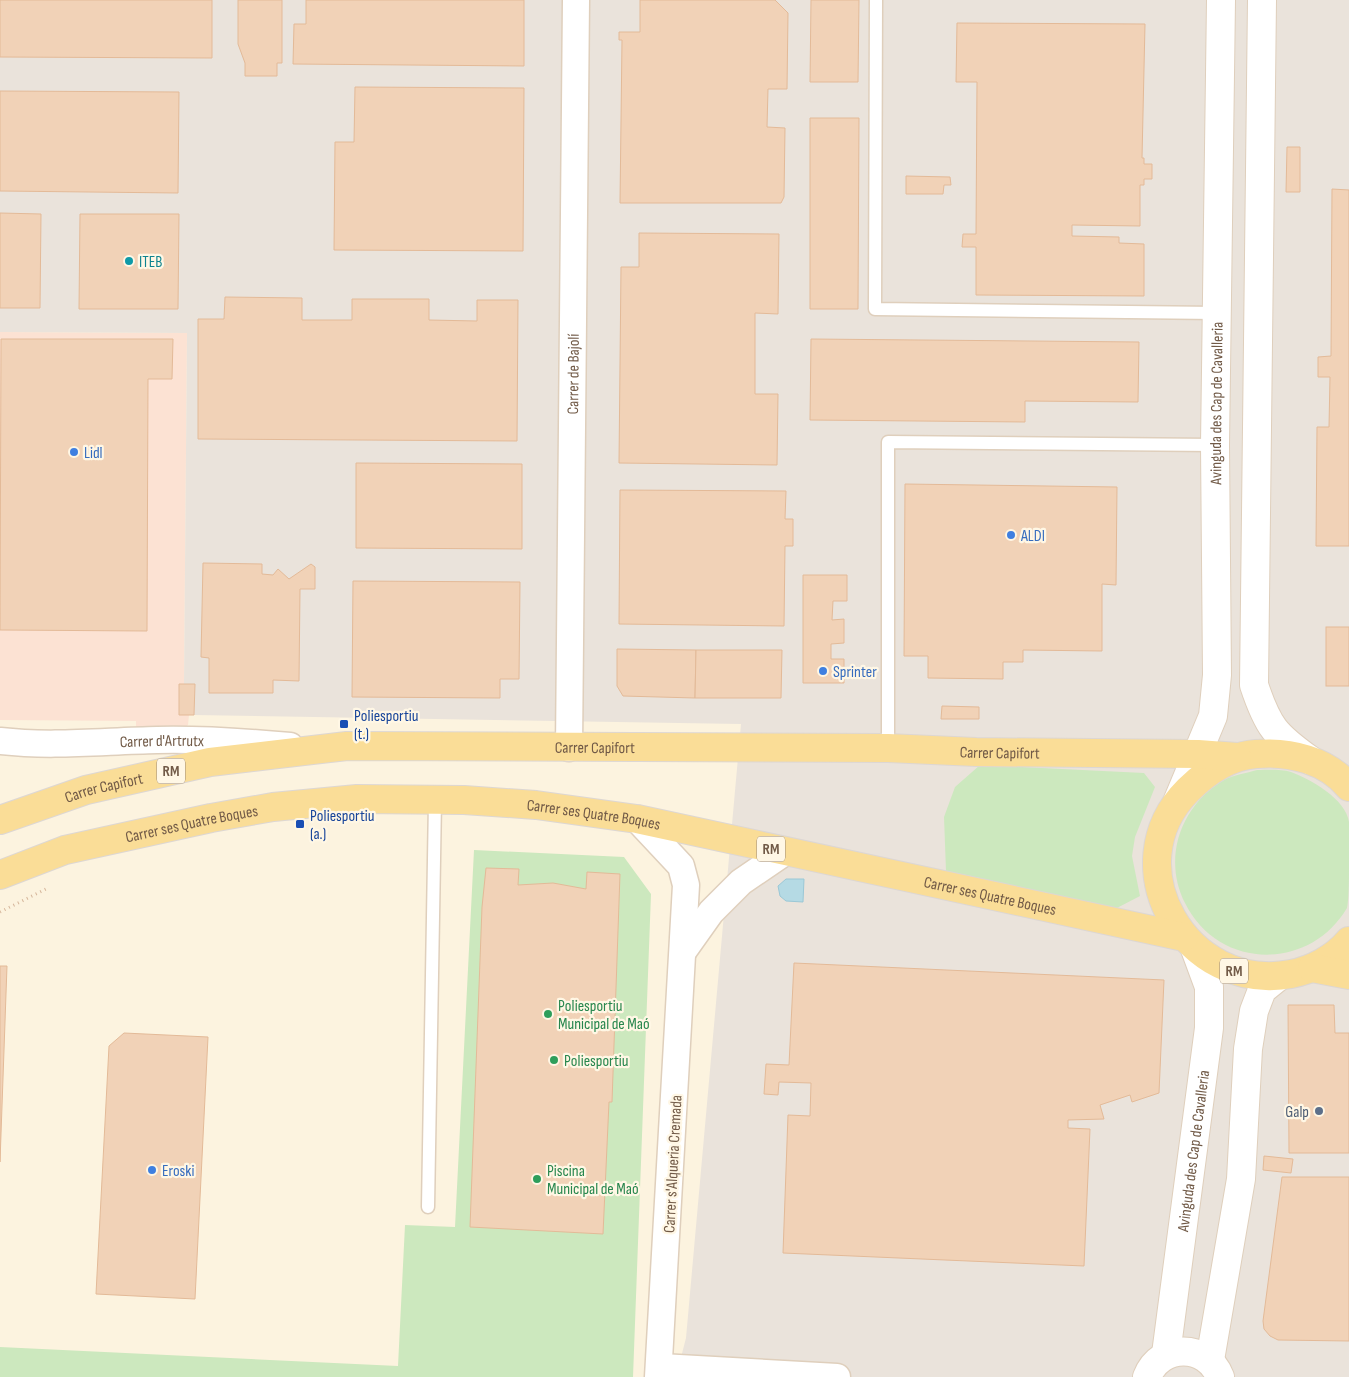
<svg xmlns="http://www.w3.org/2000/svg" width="1349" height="1377" viewBox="0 0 1349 1377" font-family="'Sofia Sans Condensed',sans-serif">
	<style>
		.commercial { fill: #fce2d3 }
		.industrial { fill: #eae3db }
		.green { fill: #cce8be }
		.water { fill: #b5dae4; stroke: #9bc8d6 }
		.building { fill: #f1d2b7; stroke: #e3ba98 }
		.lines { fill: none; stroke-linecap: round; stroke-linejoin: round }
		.service-casing { stroke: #dfcfbc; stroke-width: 15 }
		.minor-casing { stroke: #dfcfbc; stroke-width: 29 }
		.tertiary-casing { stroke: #dfcfbc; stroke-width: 30 }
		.primary-casing { stroke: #ddd7d3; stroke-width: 30 }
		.path { stroke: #d5b69b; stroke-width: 3; stroke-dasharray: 1 4; stroke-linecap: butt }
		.service { stroke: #fff; stroke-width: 12 }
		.minor { stroke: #fff; stroke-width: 26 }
		.tertiary { stroke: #fff; stroke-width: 28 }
		.primary { stroke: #fadd97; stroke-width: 28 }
		.culture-dot { fill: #0f9aa8; stroke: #fff7e5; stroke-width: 2 }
		.shop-dot { fill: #3f7fe0; stroke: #fff7e5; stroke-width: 2 }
		.transit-dot { fill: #1a4fb4; stroke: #fff7e5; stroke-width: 2 }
		.leisure-dot { fill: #2e9e5b; stroke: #fff7e5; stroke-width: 2 }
		.service-dot { fill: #5c6f8a; stroke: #fff7e5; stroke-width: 2 }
		.labels { text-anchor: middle; stroke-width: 4.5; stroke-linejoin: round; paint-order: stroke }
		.shield { fill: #fff7e5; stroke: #9c8976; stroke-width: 1 }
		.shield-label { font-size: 15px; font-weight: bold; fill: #715a47 }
		.culture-label { font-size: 16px; fill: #0d838f; stroke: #fff7e5; text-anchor: start }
		.street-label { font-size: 16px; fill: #715a47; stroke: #fff7e5 }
		.shop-label { font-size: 16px; fill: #366cbe; stroke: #fff7e5; text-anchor: start }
		.transit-label { font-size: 16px; fill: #164399; stroke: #fff7e5; text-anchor: start }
		.leisure-label { font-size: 16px; fill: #27864d; stroke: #fff7e5; text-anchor: start }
		.service-label { font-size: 16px; fill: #4e5e75; stroke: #fff7e5; text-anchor: end }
	</style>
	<rect width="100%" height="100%" fill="#fcf3df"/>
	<path class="commercial" d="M0,332L187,333L184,684H179V714L189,715L188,725L183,729L136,727V721L0,720Z"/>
	<path class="industrial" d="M0,0H1349V1377H676L686,1338L741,724L194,715L195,684H184L187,333L0,332Z"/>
	<g class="green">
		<path d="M980,765L1144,773L1155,787L1135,837L1132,856L1140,896L1115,909L946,871L944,817L955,787Z"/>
		<path d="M1257,770C1267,770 1281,769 1291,772C1310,779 1346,799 1349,822C1349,836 1349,853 1349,867C1349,878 1349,899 1347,908C1309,972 1218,970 1185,903C1162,858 1181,805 1224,780C1233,775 1247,773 1257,770Z"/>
		<path d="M474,850L624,857L651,894L633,1377H0V1347L398,1366L405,1225L455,1227Z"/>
	</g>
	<path class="water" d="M786,879H804L803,902L786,901L780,896L778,886Z"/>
	<g class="building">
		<path d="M0,0H212V58L0,57Z"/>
		<path d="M238,0H282V63H277V76H245V63L238,44Z"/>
		<path d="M306,0H524V66L293,64L294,24H306Z"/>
		<path d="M640,0H775L788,13L787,89H768L767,127L785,128L784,197L781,203H620L622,40H619V32H640Z"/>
		<path d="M811,0H859L858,82H810Z"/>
		<path d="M957,23L1145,24L1142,158H1144V164H1152V179H1144V185H1140V226L1072,225V236L1119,237V243L1144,244V296L976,295V247H962L963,234H976L977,82H956Z"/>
		<path d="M355,87L524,88L523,251L334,250L335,142H354Z"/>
		<path d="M0,91L179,92L178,193L0,191Z"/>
		<path d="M810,118H859L858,309H810Z"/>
		<path d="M1287,147H1300V192H1286Z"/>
		<path d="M906,176L950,177L951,185H944L943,194H906Z"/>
		<path d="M1332,189L1349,190V546H1316L1317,427H1329L1330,377H1318V357L1331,356Z"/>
		<path d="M0,213L41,214L40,308H0Z"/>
		<path d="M80,214H179L178,309H79Z"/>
		<path d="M639,233L779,234L778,314L755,313V394H778L777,465L619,463L621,267H639Z"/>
		<path d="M225,297L302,298V320H352V299H429V320L477,321V300H518L517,441L198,439V319H224Z"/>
		<path d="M1,339H173L172,379H148L147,631L0,630Z"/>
		<path d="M811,339L1139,342L1138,402L1025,401V422L810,420Z"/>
		<path d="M356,463L522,464V549L356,548Z"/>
		<path d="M905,484L1117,487L1116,585L1102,584V651L1023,650V662H1003V679L928,678V656H904Z"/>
		<path d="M620,490L786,491L785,519H793V546H785L784,626L619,624Z"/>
		<path d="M203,563L262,564V574L273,575L278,569L289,579L311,564L315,567V589H300L299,681L273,680V693H209V658L201,657Z"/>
		<path d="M803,575H847V601H833L832,620L844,619V643L831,644V659H844V683H803Z"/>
		<path d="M353,581L520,582L519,679H500V698L352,697Z"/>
		<rect x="1326" y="627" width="23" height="59"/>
		<path d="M617,649L696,650L695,698L623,696L617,686Z"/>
		<path d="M696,650H782L781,698H695Z"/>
		<path d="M179,684H195L194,715H179Z"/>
		<path d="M942,706L979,707V719H941Z"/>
		<path d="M486,868L519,869L518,885L553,883L586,889L587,872L620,874L612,1102H609L603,1234L470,1227L482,907Z"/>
		<path d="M794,963L1164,980L1159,1093L1132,1102L1130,1095L1100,1105L1104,1119L1068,1120V1128L1090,1129L1084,1266L783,1253L788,1115L810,1116L811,1083L779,1082L778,1095L764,1094L766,1064L789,1065Z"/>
		<path d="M0,966H7L0,1162Z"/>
		<path d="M1288,1005H1334L1335,1033H1349V1153H1289Z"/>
		<path d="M124,1033L208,1037L195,1299L96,1294L109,1046Z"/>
		<path d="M1264,1156L1293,1159L1291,1173L1263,1170Z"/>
		<path d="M1282,1177H1349V1341L1278,1340L1270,1336L1264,1329L1263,1321Z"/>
	</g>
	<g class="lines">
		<defs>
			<g id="service">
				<path d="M876,0L875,309L1217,313"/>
				<path d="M888,748V442L1215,445"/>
				<path d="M428,1207L435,801"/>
			</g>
			<g id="minor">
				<path id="s1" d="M0,741C52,747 104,741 157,740C201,739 246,742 290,746"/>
				<path id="s2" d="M569,748L576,0"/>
				<path d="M637,819L681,866L686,885L658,1377"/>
				<path d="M684,950L711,912L741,882L785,852"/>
				<path d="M661,1367L837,1377"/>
			</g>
			<g id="tertiary">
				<path d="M1262,0L1254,685C1268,727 1275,735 1310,760"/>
				<path id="s3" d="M1178,800L1213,716L1217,675L1215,445L1221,0"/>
				<path id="s4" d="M1166,1354L1209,1028V987L1195,949"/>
				<path d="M1210,1360L1241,1179L1248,1049L1254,1011L1262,990L1278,977"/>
				<path d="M1147,1377C1160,1343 1207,1343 1220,1377"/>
			</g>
			<g id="primary">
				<path d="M1349,787C1327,760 1289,751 1256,754C1229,756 1206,772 1188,790C1112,866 1187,994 1291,974C1312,970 1335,958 1349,941"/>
				<path id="s5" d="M0,820L86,790L210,762L347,746L888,748L976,752L1198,754L1237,757"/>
				<path id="s6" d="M0,875L65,850L211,818L273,807L357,799L464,800L536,805L637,819L1184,937"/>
				<path d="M1312,968L1349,975"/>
			</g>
		</defs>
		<use href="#service" class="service-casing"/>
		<use href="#minor" class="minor-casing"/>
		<use href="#tertiary" class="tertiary-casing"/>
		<use href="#primary" class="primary-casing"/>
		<path class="path" d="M0,912L48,888"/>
		<use href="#service" class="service"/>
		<use href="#minor" class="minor"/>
		<use href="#tertiary" class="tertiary"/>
		<use href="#primary" class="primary"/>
	</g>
	<circle class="culture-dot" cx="129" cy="261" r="5"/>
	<g class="shop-dot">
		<circle cx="74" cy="452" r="5"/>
		<circle cx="1011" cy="535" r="5"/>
		<circle cx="823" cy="671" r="5"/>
		<circle cx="152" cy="1170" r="5"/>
	</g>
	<g class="transit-dot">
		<rect x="339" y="719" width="10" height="10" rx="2.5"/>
		<rect x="295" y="819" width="10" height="10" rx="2.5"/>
	</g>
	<g class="leisure-dot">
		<circle cx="548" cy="1014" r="5"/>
		<circle cx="554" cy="1060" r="5"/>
		<circle cx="537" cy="1179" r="5"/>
	</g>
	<circle class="service-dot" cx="1319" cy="1111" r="5"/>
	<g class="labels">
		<g class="shield">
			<rect x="157" y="758.5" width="28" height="25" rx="4"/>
			<rect x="757" y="836.5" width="28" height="25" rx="4"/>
			<rect x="1220" y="958.5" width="28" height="25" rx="4"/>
		</g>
		<g class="shield-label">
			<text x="171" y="776">RM</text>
			<text x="771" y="854">RM</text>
			<text x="1234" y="976">RM</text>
		</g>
		<g class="culture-label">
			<text x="139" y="267">ITEB</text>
		</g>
		<g class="street-label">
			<text dy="6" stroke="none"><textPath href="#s2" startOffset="374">Carrer de Bajolí</textPath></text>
			<text dy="6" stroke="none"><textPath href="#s3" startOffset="404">Avinguda des Cap de Cavalleria</textPath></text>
			<text dy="6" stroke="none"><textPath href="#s1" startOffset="162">Carrer d'Artrutx</textPath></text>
			<text dy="6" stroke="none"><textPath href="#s5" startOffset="604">Carrer Capifort</textPath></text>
			<text dy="6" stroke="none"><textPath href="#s5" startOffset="1009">Carrer Capifort</textPath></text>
			<text dy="6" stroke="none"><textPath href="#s5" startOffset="109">Carrer Capifort</textPath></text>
			<text dy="6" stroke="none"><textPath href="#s6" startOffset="604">Carrer ses Quatre Boques</textPath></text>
			<text dy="6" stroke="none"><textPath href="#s6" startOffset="199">Carrer ses Quatre Boques</textPath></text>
			<text dy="6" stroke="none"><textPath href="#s6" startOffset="1009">Carrer ses Quatre Boques</textPath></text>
			<text dy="6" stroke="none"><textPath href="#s4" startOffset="205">Avinguda des Cap de Cavalleria</textPath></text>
			<text transform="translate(672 1164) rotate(-87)" y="6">Carrer s'Alqueria Cremada</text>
		</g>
		<g class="shop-label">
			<text x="84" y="458">Lidl</text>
			<text x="1021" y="541">ALDI</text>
			<text x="833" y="677">Sprinter</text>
			<text x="162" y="1176">Eroski</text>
		</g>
		<g class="transit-label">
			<text x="354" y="721">Poliesportiu<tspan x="354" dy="18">(t.)</tspan></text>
			<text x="310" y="821">Poliesportiu<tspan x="310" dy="18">(a.)</tspan></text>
		</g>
		<g class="leisure-label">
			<text x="558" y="1011">Poliesportiu<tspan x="558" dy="18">Municipal de Maó</tspan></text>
			<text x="564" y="1066">Poliesportiu</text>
			<text x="547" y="1176">Piscina<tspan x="547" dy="18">Municipal de Maó</tspan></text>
		</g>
		<g class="service-label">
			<text x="1309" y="1117">Galp</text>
		</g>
	</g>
</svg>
